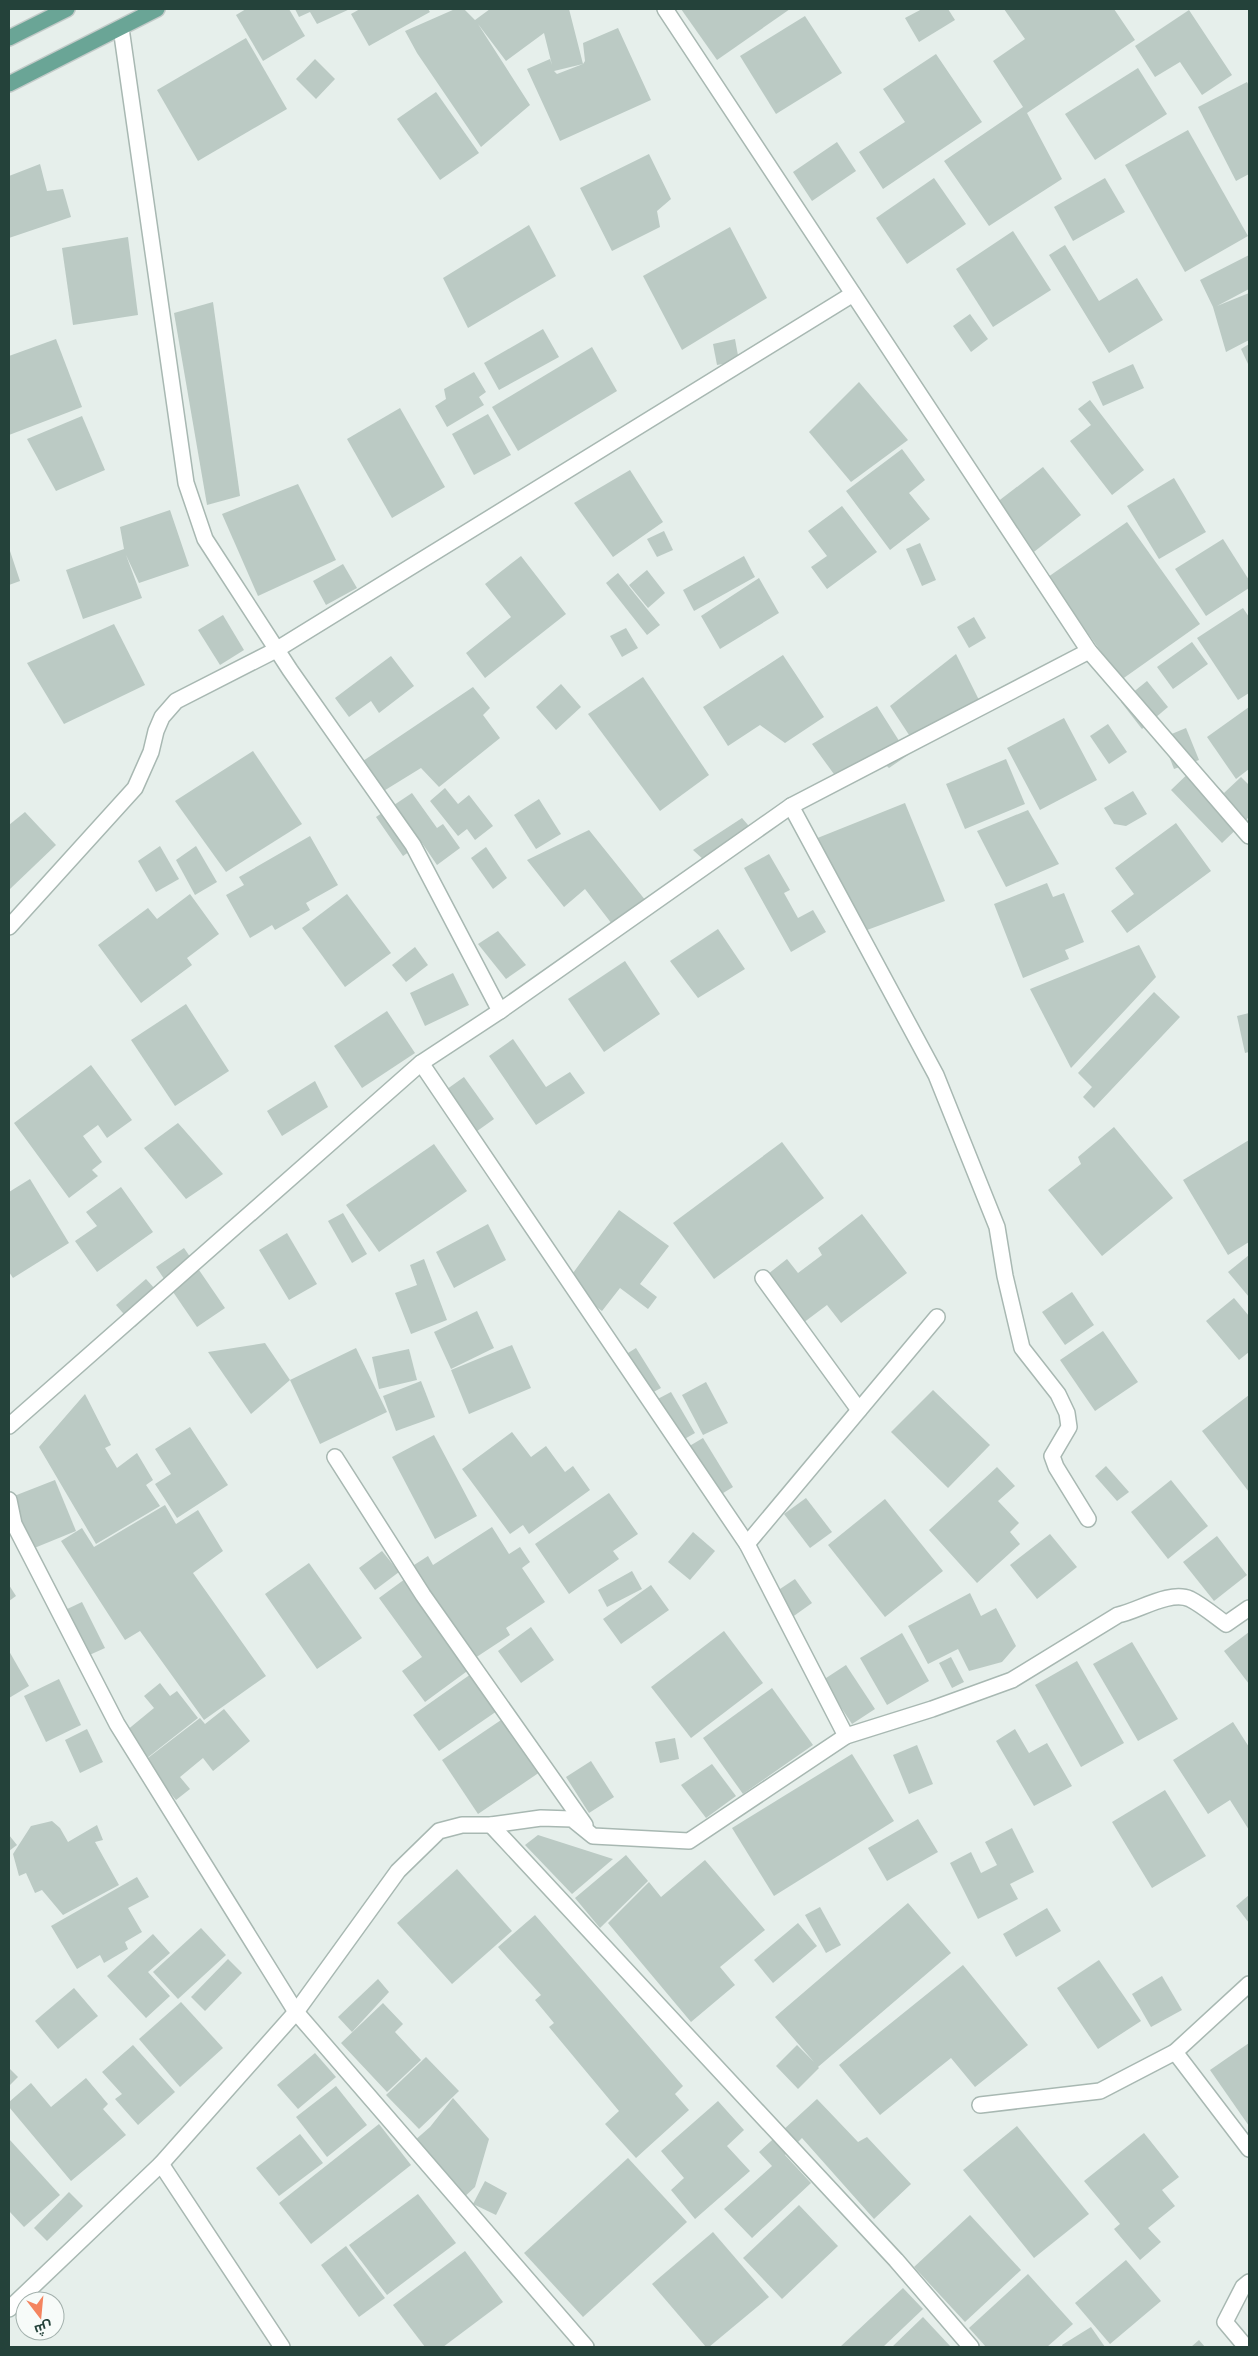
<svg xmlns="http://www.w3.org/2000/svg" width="1258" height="2356" viewBox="0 0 1258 2356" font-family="Overpass,Cairo,sans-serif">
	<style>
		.building { fill: #bbcac4; fill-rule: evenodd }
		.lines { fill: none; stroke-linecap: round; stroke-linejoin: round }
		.minor-casing { stroke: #a8b8b2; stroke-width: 18 }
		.major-casing { stroke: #c2cac8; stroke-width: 18 }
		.minor { stroke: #fff; stroke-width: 15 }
		.major { stroke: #6aa596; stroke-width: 15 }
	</style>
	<rect width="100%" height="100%" fill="#e6efeb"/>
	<g class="building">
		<path d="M246,9H289L305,36L263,61L236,15Z"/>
		<path d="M295,9H350L317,24L310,12L299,17Z"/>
		<path d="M360,9H428L430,12L369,46L351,14Z"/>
		<path d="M455,9H464L475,20L490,9H569L583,64L585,61L583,43L618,28L651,100L560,141L527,69L550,59L552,65L544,33L506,61L478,24L530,105L481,147L417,53L405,31ZM583,64L557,74L554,71Z"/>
		<path d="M681,9H790L717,60Z"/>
		<path d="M922,9H948L955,20L919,42L905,18Z"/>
		<path d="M1004,9H1114L1135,40L1027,113L1062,179L989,226L944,161L1023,107L993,61L1025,39Z"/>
		<path d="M1189,10L1232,75L1202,95L1180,62L1155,77L1135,46Z"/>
		<path d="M805,16L842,73L776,114L740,56Z"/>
		<path d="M246,38L287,109L198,161L157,90Z"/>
		<path d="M936,54L982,122L883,189L859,152L905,122L883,89Z"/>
		<path d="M315,59L335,79L316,99L296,79Z"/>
		<path d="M1138,68L1167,114L1095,160L1065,114Z"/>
		<path d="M1247,82L1249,86V174L1236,181L1198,107Z"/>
		<path d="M436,92L479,153L440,180L397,119Z"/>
		<path d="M1188,130L1248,236L1185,272L1125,165Z"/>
		<path d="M837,142L856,171L812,201L793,172Z"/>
		<path d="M649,154L671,199L657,211L660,227L612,251L580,188Z"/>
		<path d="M40,164L47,191L63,189L71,217L9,238V176Z"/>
		<path d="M934,178L966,224L907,264L876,218Z"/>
		<path d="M1105,178L1125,212L1073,241L1054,207Z"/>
		<path d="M529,225L556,276L468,328L443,278Z"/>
		<path d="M730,227L767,298L682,350L643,276Z"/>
		<path d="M1013,231L1051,290L993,327L956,269Z"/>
		<path d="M128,237L138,315L73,325L62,248Z"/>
		<path d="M1065,245L1099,301L1137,278L1163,320L1109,353L1049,255Z"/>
		<path d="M1249,255V289L1217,306L1249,293V340L1226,352L1213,307L1200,280Z"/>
		<path d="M213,302L240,496L207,505L174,313Z"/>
		<path d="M970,314L988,339L971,352L953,326Z"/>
		<path d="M543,329L559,357L499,390L484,363Z"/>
		<path d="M56,339L82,407L9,435V356Z"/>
		<path d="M735,339L739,361L717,365L713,344Z"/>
		<path d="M1249,344V366L1241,349Z"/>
		<path d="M592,347L617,391L518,451L492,407Z"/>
		<path d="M1133,364L1144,388L1103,406L1092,382Z"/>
		<path d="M474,372L486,392L479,397L484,405L447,427L435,406L446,399L444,389Z"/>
		<path d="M859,382L908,440L851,482L809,432Z"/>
		<path d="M1090,400L1144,470L1112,495L1070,441L1091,425L1078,409Z"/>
		<path d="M400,408L445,487L392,518L347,439Z"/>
		<path d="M488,414L511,455L474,475L452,434Z"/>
		<path d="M82,416L105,470L56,491L27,439Z"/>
		<path d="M902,449L925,480L909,493L930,519L890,550L846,491Z"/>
		<path d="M1043,467L1081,515L1030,555L992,506Z"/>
		<path d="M630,470L663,522L613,557L574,503Z"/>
		<path d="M1174,478L1206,532L1159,559L1127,506Z"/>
		<path d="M298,484L336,560L258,596L222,514Z"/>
		<path d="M842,506L877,552L827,589L811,567L827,556L808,531Z"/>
		<path d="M170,510L189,566L139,583L126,555L142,598L83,619L66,570L124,549L120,527Z"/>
		<path d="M1127,522L1200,624L1121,680L1048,577Z"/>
		<path d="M664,531L673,550L657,557L647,539Z"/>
		<path d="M1223,539L1249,580V588L1206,616L1175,569Z"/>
		<path d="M920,543L936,580L922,586L906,549Z"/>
		<path d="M9,548L20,581L9,585Z"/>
		<path d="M521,556L566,614L485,678L466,653L511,617L485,584Z"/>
		<path d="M744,556L755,577L694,611L683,590Z"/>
		<path d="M343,564L357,588L326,605L313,581Z"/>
		<path d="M647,570L665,593L648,608L629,585Z"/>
		<path d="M618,573L660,625L647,635L606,583Z"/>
		<path d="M759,578L779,613L720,649L701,616Z"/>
		<path d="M1243,608L1249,617V693L1238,700L1197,638Z"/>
		<path d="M223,615L244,650L220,665L198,630Z"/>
		<path d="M974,617L986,638L969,648L957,627Z"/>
		<path d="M114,624L145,685L64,724L27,663Z"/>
		<path d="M626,628L638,648L622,657L610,636Z"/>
		<path d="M1192,642L1208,664L1173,689L1157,667Z"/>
		<path d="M956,654L985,712L917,747L890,706Z"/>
		<path d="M783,655L824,717L785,743L760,725L728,746L703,707Z"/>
		<path d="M391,656L414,686L379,713L371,701L349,717L335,698Z"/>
		<path d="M643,677L709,775L660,811L588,714Z"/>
		<path d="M1147,681L1168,707L1142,729L1121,702Z"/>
		<path d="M561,684L581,707L556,730L536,707Z"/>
		<path d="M473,687L490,708L483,715L500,738L439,787L421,768L382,792L360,763Z"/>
		<path d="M877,706L908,755L889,768L875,755L839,781L812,744Z"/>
		<path d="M1249,707V769L1236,779L1207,737Z"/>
		<path d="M1064,718L1097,780L1040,810L1007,748Z"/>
		<path d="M1108,724L1127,752L1109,764L1090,736Z"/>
		<path d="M1186,728L1199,760L1174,769L1162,738Z"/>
		<path d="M253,751L302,824L226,872L175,801Z"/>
		<path d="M1006,759L1025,804L965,829L946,784Z"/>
		<path d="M1197,765L1224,793L1241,777L1249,785V817L1222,843L1171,790Z"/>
		<path d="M445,788L458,804L469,795L493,826L475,840L467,829L458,836L430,801Z"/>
		<path d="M1133,791L1147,814L1126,826L1114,824L1104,808Z"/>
		<path d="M412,793L437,828L443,824L460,848L437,865L422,843L403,856L376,817Z"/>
		<path d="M539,799L561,834L536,849L514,815Z"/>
		<path d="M905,803L945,901L851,936L805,843Z"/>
		<path d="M1028,810L1059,864L1006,887L977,831Z"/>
		<path d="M25,812L56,845L10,889L9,825Z"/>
		<path d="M742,818L754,832L705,861L693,850Z"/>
		<path d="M1176,823L1211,871L1127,933L1111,911L1134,894L1115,868Z"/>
		<path d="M589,830L646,901L612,924L585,889L564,907L527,860Z"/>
		<path d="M310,836L338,885L306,903L310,910L275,930L272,925L250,938L226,895L244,885L239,877Z"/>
		<path d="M160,846L179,879L156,892L138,861Z"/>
		<path d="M196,846L217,882L195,895L176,860Z"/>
		<path d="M486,847L507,878L493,889L471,858Z"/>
		<path d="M769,854L790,890L784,893L798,918L813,910L826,932L791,952L744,868Z"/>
		<path d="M1047,883L1053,897L1064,893L1084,942L1065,950L1069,959L1023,978L994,904Z"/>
		<path d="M190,894L219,934L187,958L192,965L141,1003L98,945L148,908L157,919Z"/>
		<path d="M347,894L391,953L345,987L302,928Z"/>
		<path d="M718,929L745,969L698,998L670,961Z"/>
		<path d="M498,931L526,965L506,979L478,944Z"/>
		<path d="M1139,945L1156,977L1071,1068L1030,989Z"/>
		<path d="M415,947L428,965L406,982L392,965Z"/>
		<path d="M625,961L660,1014L604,1052L568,999Z"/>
		<path d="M453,973L469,1005L425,1026L410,993Z"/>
		<path d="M1154,992L1180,1017L1094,1108L1083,1097L1092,1087L1078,1073Z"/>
		<path d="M186,1004L229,1071L175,1106L131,1040Z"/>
		<path d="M387,1011L415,1053L362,1088L334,1046Z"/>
		<path d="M1249,1013V1052L1245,1053L1237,1016Z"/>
		<path d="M513,1039L546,1087L570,1072L585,1093L536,1125L489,1056Z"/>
		<path d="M91,1065L132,1120L107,1138L98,1125L83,1136L102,1162L92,1170L98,1176L69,1198L14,1123Z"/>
		<path d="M464,1077L494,1119L473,1134L443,1092Z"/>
		<path d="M315,1081L328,1107L282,1136L267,1111Z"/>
		<path d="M178,1123L223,1174L186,1199L144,1148Z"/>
		<path d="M1114,1127L1173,1198L1102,1256L1048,1190L1081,1164L1078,1157Z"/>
		<path d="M1249,1140V1242L1228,1255L1183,1180Z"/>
		<path d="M782,1142L824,1198L714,1279L673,1223Z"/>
		<path d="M434,1144L467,1191L379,1252L346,1205Z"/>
		<path d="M30,1179L69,1243L13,1278L9,1272V1192Z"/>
		<path d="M121,1187L153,1232L97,1272L75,1241L97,1226L86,1212Z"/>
		<path d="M619,1210L669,1246L640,1284L657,1297L648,1309L620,1288L602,1311L565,1284Z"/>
		<path d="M343,1213L367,1254L352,1263L328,1221Z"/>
		<path d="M862,1214L907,1273L841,1323L827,1305L799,1326L763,1278L787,1259L798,1273L822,1255L818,1248Z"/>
		<path d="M488,1224L506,1260L454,1288L436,1252Z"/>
		<path d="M287,1233L317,1284L289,1300L259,1250Z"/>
		<path d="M184,1248L225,1308L197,1327L156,1267Z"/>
		<path d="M1249,1255V1297L1228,1272Z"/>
		<path d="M424,1259L447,1320L411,1334L395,1293L417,1285L410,1265Z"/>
		<path d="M146,1279L165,1300L135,1327L116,1305Z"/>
		<path d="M1072,1292L1094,1325L1065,1345L1042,1312Z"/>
		<path d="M1234,1298L1249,1316V1352L1239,1360L1206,1321Z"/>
		<path d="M477,1311L494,1348L451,1369L434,1332Z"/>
		<path d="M1103,1331L1138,1382L1095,1411L1060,1360Z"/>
		<path d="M265,1343L290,1380L251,1414L208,1352Z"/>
		<path d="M512,1345L531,1388L469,1414L451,1370Z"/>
		<path d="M356,1348L387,1412L320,1444L290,1380Z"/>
		<path d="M636,1348L661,1388L644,1397L620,1358Z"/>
		<path d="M409,1349L417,1380L379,1389L372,1357Z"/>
		<path d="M421,1381L435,1417L396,1431L383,1396Z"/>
		<path d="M706,1382L728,1423L703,1435L682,1395Z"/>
		<path d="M933,1390L990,1445L948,1488L891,1432Z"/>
		<path d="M671,1392L695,1433L674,1445L650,1403Z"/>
		<path d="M85,1394L111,1445L105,1448L117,1468L137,1453L153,1480L146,1485L160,1506L96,1544L39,1447Z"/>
		<path d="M1249,1395V1492L1202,1431Z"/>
		<path d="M190,1427L228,1485L177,1518L155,1484L171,1474L155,1449Z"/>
		<path d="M512,1432L531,1457L546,1446L565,1472L573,1466L590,1490L529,1534L523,1525L510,1534L462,1469Z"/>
		<path d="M434,1435L477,1516L435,1539L392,1457Z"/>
		<path d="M703,1438L733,1487L710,1501L681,1451Z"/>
		<path d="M1106,1466L1129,1492L1117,1501L1095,1476Z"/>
		<path d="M997,1467L1015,1486L998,1501L1019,1523L1010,1532L1020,1544L977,1583L929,1530Z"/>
		<path d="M55,1480L76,1531L27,1551L9,1498Z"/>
		<path d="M1171,1480L1208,1526L1168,1559L1131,1512Z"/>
		<path d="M609,1493L638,1534L613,1551L619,1559L569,1594L535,1544Z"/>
		<path d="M806,1498L832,1532L810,1548L784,1514Z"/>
		<path d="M885,1499L943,1571L885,1617L828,1545Z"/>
		<path d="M165,1505L176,1524L198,1510L223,1551L193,1573L266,1676L204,1720L140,1631L125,1640L61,1541L82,1528L94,1547Z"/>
		<path d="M492,1527L509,1554L520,1547L530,1562L522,1568L545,1602L506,1628L510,1635L472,1660L411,1567L428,1556L433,1565Z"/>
		<path d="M693,1532L715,1551L690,1580L668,1562Z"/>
		<path d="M1050,1534L1077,1567L1037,1599L1010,1565Z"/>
		<path d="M1217,1536L1247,1575L1214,1601L1183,1562Z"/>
		<path d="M382,1551L399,1572L375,1590L359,1568Z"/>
		<path d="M309,1563L362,1638L317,1669L265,1594Z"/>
		<path d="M632,1571L642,1589L607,1607L598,1590Z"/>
		<path d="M405,1579L470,1669L425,1702L402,1671L422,1657L379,1598Z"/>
		<path d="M795,1579L812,1603L791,1618L774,1593Z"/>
		<path d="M9,1585L16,1596L9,1601Z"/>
		<path d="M651,1585L669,1610L621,1644L603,1619Z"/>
		<path d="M970,1593L981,1616L996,1608L1016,1646L1002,1662L969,1671L958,1649L928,1664L908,1626Z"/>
		<path d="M82,1602L105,1648L85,1657L63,1611Z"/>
		<path d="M531,1627L554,1660L521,1683L498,1651Z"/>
		<path d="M724,1631L763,1683L691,1738L651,1687Z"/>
		<path d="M1249,1632V1684L1224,1651Z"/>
		<path d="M902,1633L929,1681L887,1705L860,1658Z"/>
		<path d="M1132,1642L1178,1719L1138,1741L1093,1664Z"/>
		<path d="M9,1651L29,1686L9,1698Z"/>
		<path d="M951,1657L964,1682L952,1688L939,1663Z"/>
		<path d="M1077,1661L1124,1743L1081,1767L1035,1685Z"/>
		<path d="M846,1665L875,1709L852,1724L823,1680Z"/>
		<path d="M471,1674L497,1711L439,1751L413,1715Z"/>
		<path d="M59,1679L81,1725L46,1742L24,1696Z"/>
		<path d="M160,1683L170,1696L177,1691L198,1718L147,1758L126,1731L154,1708L144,1696Z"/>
		<path d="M772,1688L813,1745L743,1794L703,1738Z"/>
		<path d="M224,1709L250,1741L213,1771L203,1758L180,1777L190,1789L176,1800L144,1761L200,1718L205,1724Z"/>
		<path d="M504,1718L540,1772L478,1814L442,1760Z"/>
		<path d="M1233,1722L1249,1747V1830L1230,1800L1208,1814L1173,1760Z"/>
		<path d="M87,1729L103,1762L80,1773L65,1740Z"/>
		<path d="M1015,1729L1029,1753L1047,1743L1072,1786L1034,1806L996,1741Z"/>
		<path d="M675,1738L679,1759L660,1763L655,1742Z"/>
		<path d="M917,1745L933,1784L909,1794L893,1755Z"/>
		<path d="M852,1754L894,1821L774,1896L732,1828Z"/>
		<path d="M591,1761L614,1797L589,1813L566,1777Z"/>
		<path d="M712,1764L736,1796L706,1818L681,1785Z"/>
		<path d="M1165,1790L1206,1856L1152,1888L1112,1822Z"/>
		<path d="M918,1819L938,1852L887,1881L868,1848Z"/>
		<path d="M52,1821L60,1828L68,1842L97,1825L103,1840L95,1842L119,1885L63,1915L42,1890L35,1893L26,1873L19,1876L13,1854L31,1826Z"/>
		<path d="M1012,1828L1034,1872L1010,1884L1018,1899L978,1919L950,1863L971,1852L981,1873L997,1865L985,1842Z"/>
		<path d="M9,1835L17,1845L9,1851Z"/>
		<path d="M538,1835L613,1859L572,1894L525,1845Z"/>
		<path d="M626,1855L648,1881L600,1928L575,1898Z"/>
		<path d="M705,1860L765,1930L720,1967L735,1985L691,2022L608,1923L649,1882L661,1897Z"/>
		<path d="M457,1869L512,1931L452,1984L397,1923Z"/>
		<path d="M137,1877L149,1897L128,1908L142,1932L125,1942L128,1949L104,1963L100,1955L77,1969L51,1926Z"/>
		<path d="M1249,1895V1923L1236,1906Z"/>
		<path d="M908,1903L951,1953L818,2067L819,2068L798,2089L776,2066L797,2045L814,2062L775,2017Z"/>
		<path d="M820,1907L841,1945L826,1953L805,1915Z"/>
		<path d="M1047,1908L1061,1931L1016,1957L1003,1934Z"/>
		<path d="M535,1915L683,2086L675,2094L689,2110L636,2158L605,2124L619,2111L549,2027L554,2023L535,2000L541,1995L498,1947Z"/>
		<path d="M798,1923L817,1946L773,1983L754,1960Z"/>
		<path d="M201,1928L226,1955L178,1999L153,1972Z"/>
		<path d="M153,1934L170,1953L148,1972L170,1996L146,2018L107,1976Z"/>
		<path d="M228,1959L242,1973L205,2011L191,1997Z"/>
		<path d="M1099,1960L1141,2021L1098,2049L1057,1988Z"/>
		<path d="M963,1965L1028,2045L975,2087L951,2058L880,2115L839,2065Z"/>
		<path d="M1162,1976L1182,2010L1151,2027L1132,1994Z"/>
		<path d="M378,1979L389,1992L352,2032L338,2017Z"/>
		<path d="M74,1988L98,2016L58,2049L35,2021Z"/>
		<path d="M181,2002L223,2048L180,2087L139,2039Z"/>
		<path d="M383,2003L403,2024L395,2032L421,2060L387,2092L341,2043Z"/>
		<path d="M1249,2043V2126L1210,2070Z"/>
		<path d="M133,2045L175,2092L138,2125L115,2099L122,2094L102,2072Z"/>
		<path d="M315,2053L336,2077L298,2109L277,2085Z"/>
		<path d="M426,2057L459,2091L419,2129L386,2095Z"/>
		<path d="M9,2068L18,2077L9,2086Z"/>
		<path d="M86,2078L108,2104L103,2109L126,2135L71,2181L9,2107V2102L31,2083L51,2107Z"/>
		<path d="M336,2086L367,2125L327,2157L296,2117Z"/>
		<path d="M453,2098L489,2139L475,2187L462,2199L414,2141L430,2127Z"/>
		<path d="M817,2099L858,2142L867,2137L911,2184L874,2219L802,2138L785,2155L811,2183L752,2238L724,2209L772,2166L759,2152Z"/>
		<path d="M718,2101L744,2130L727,2146L750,2171L695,2219L671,2190L684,2178L661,2151Z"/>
		<path d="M379,2124L411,2165L311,2244L279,2203Z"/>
		<path d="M1017,2126L1089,2214L1034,2258L963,2170Z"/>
		<path d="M1144,2133L1179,2177L1162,2190L1175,2206L1148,2228L1161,2242L1140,2260L1114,2229L1120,2224L1084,2181Z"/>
		<path d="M300,2134L323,2163L279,2196L256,2168Z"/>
		<path d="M9,2139L60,2195L24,2227L9,2211Z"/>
		<path d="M628,2158L687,2222L583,2317L524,2253Z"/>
		<path d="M485,2181L507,2193L496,2215L473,2204Z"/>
		<path d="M69,2192L83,2206L47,2241L34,2228Z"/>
		<path d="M418,2194L456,2243L387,2295L349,2245Z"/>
		<path d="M799,2205L838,2246L782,2299L743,2258Z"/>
		<path d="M970,2215L1021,2270L965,2322L914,2267Z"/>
		<path d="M713,2232L769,2297L709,2347H706L652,2284Z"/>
		<path d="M346,2246L385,2298L359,2317L321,2265Z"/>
		<path d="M465,2251L503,2302L443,2347H425L393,2305Z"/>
		<path d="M1126,2260L1161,2301L1110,2344L1075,2303Z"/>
		<path d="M1028,2274L1073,2324L1047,2347H986L969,2328Z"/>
		<path d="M903,2288L923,2309L883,2347H840Z"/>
		<path d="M923,2317L951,2347H892Z"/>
		<path d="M1091,2327L1105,2347H1063L1062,2345Z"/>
		<path d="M1199,2340L1205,2347H1191Z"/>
	</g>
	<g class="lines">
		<defs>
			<g id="minor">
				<path d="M665,9L1089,651L1249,836"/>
				<path d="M121,28L186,483L205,539L290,670L413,845L500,1011"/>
				<path d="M791,806L936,1075L997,1227L1005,1276L1022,1348L1058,1394L1067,1413L1069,1427L1052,1456L1056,1467L1088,1519"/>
				<path d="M9,927L135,788L151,752L156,731L162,717L176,701L276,650L853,294"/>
				<path d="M421,1063L747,1544L846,1736"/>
				<path d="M763,1278L859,1410"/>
				<path d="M9,1426L421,1063L500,1011L791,806L1089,651"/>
				<path d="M335,1457L423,1595L585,1825"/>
				<path d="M9,1500L14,1524L117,1724L296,2012L586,2347"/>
				<path d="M747,1544L937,1317"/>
				<path d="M491,1825L896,2260L971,2347"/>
				<path d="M1175,2052L1249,2149"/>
				<path d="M980,2105L1100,2091L1175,2052L1249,1984"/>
				<path d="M161,2164L282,2347"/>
				<path d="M9,2309L161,2164L296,2012L398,1871L439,1831L462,1825H491L541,1818L572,1819L593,1836L689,1841L846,1736L932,1709L1012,1680L1118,1615C1138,1611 1170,1590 1190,1599C1202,1605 1215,1616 1226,1624L1249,1608"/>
				<path d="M1246,2347L1225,2322L1243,2287L1249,2282"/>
			</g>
			<g id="major">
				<path d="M9,38L67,9"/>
				<path d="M9,84L157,9"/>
			</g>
		</defs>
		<use href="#minor" class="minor-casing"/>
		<use href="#major" class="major-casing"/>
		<use href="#minor" class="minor"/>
		<use href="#major" class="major"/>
	</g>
	<rect width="1258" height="2356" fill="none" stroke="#24423a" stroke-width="20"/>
	<g transform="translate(40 2316) rotate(164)"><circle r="24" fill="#f7fbf9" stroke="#a3b1ad"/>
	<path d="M0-4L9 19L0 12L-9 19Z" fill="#f4845f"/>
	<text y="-8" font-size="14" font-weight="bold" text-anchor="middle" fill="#24423a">ش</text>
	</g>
</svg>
